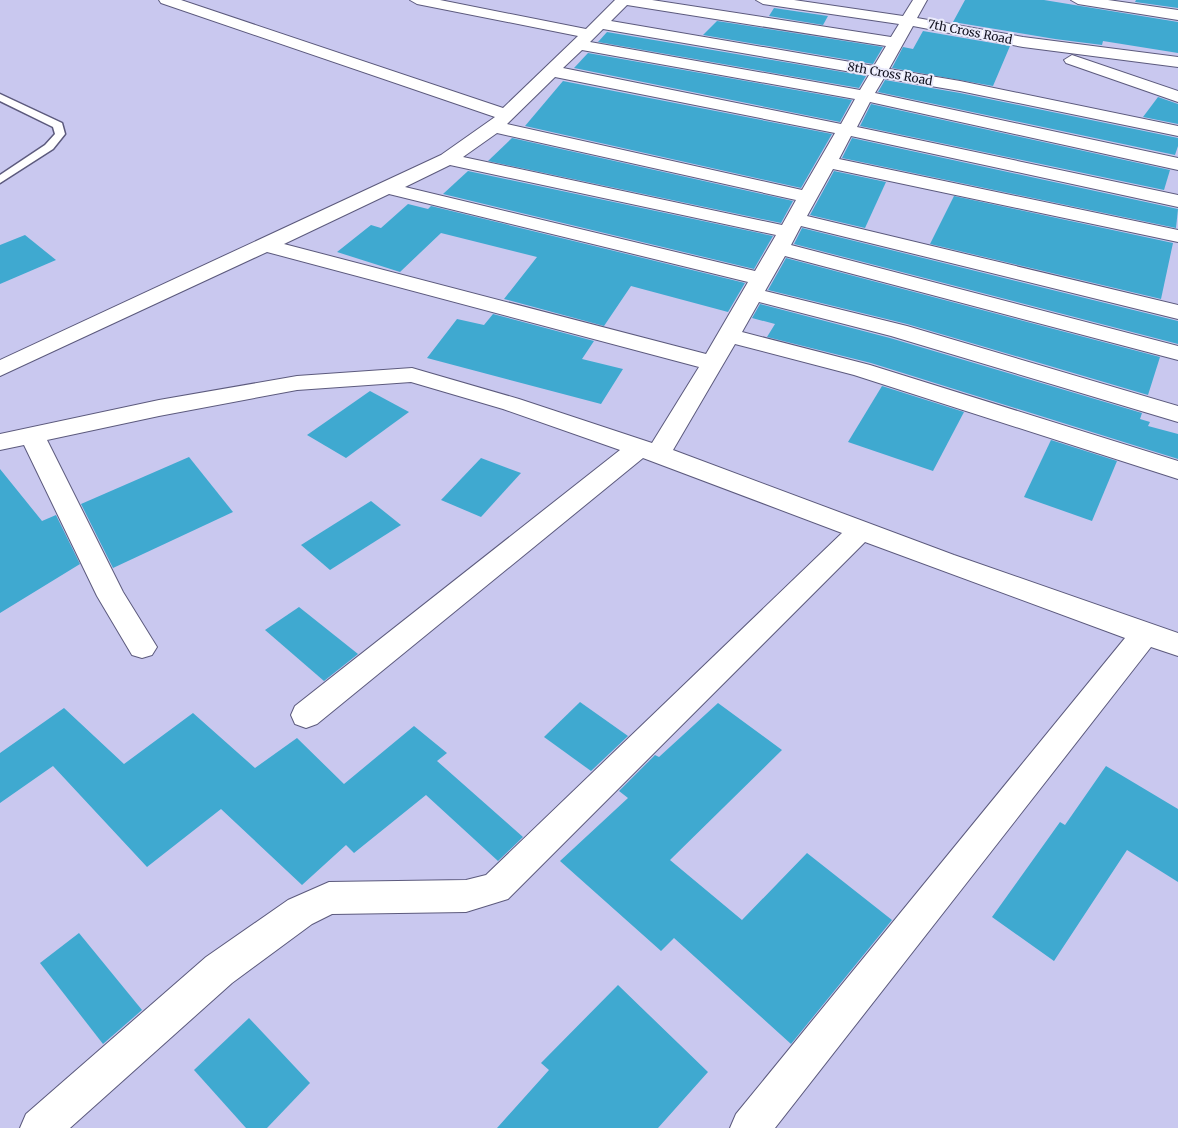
<svg xmlns="http://www.w3.org/2000/svg" width="1178" height="1128" viewBox="0 0 1178 1128" font-family="Merriweather,serif">
	<style>
		.building { fill: #3fa9d0 }
		.lines { fill: none; stroke-linecap: round; stroke-linejoin: round }
		.service-casing { stroke: #5c5a7d; stroke-width: 3 }
		.minor-casing { stroke: #5c5a7d; stroke-width: 2 }
		.service { fill: #fff; fill-rule: evenodd }
		.minor { fill: #fff; fill-rule: evenodd }
		.labels { text-anchor: middle; stroke-width: 4; stroke-linejoin: round; paint-order: stroke }
		.far-street-label { font-size: 12px; fill: #131320; stroke: #ebebfc }
	</style>
	<rect width="100%" height="100%" fill="#c9c8ef"/>
	<g class="building">
		<path d="M965,0H1044L1178,22V53L1103,41L1102,45L1055,39L953,22Z"/>
		<path d="M1136,0H1178V8L1135,2Z"/>
		<path d="M774,8L828,16L823,25L769,16Z"/>
		<path d="M717,21L883,47L873,64L703,35Z"/>
		<path d="M923,31L1010,46L993,86L892,68L903,47L913,49Z"/>
		<path d="M607,32L866,76L859,88L598,42Z"/>
		<path d="M588,53L852,100L840,122L574,68Z"/>
		<path d="M885,80L960,93L1178,138V146L1175,155L878,92Z"/>
		<path d="M563,81L832,134L801,188L525,126Z"/>
		<path d="M1158,97L1178,104V124L1143,117Z"/>
		<path d="M871,104L1170,170L1164,190L860,126Z"/>
		<path d="M512,138L793,201L781,223L488,161Z"/>
		<path d="M852,138L1178,209L1176,228L842,158Z"/>
		<path d="M468,171L773,236L754,269L443,194Z"/>
		<path d="M834,171L886,182L865,228L810,215Z"/>
		<path d="M954,196L1173,243L1161,299L930,244Z"/>
		<path d="M408,204L428,209L431,206L745,283L728,312L631,286L604,326L504,299L537,257L441,233L400,272L337,252L371,225L381,228Z"/>
		<path d="M802,228L1178,321V344L794,244Z"/>
		<path d="M25,235L56,260L0,284V245Z"/>
		<path d="M786,258L1160,357L1148,395L907,324L768,290Z"/>
		<path d="M760,304L890,338L1142,413L1140,419L1150,422L1148,426L1178,434V459L871,363L767,337L775,324L752,318Z"/>
		<path d="M493,314L594,341L582,359L623,369L601,404L427,358L457,319L484,325Z"/>
		<path d="M882,386L964,412L933,471L848,442Z"/>
		<path d="M370,391L409,412L346,458L307,435Z"/>
		<path d="M1051,440L1117,461L1092,521L1024,497Z"/>
		<path d="M189,457L233,512L113,568L81,504Z"/>
		<path d="M481,458L521,473L481,517L441,500Z"/>
		<path d="M0,469L42,521L56,515L80,564L0,613Z"/>
		<path d="M371,501L401,525L330,570L301,545Z"/>
		<path d="M299,607L358,654L324,681L265,630Z"/>
		<path d="M580,702L628,736L591,771L544,737Z"/>
		<path d="M718,703L782,750L670,860L742,920L807,853L892,920L791,1044L674,938L661,951L560,861L628,798L619,791L655,755L659,757Z"/>
		<path d="M64,708L124,764L193,713L255,768L297,738L344,784L414,726L447,753L437,761L523,837L498,861L426,795L354,853L346,845L302,885L221,809L147,867L53,766L0,803V753Z"/>
		<path d="M1106,766L1178,809V882L1127,850L1054,961L992,917L1060,822L1065,825Z"/>
		<path d="M79,933L142,1010L103,1044L40,963Z"/>
		<path d="M618,985L708,1072L658,1128H497L549,1070L541,1063Z"/>
		<path d="M249,1018L310,1083L267,1128H246L194,1070Z"/>
	</g>
	<g class="lines">
		<defs>
			<path id="service" d="M0,94L62,123L65,134L53,149L0,183V175L45,145L55,134L53,127L0,101Z"/>
			<g id="minor">
				<path d="M159,0H181L503,108L578,36L417,4L410,0H440L586,29L615,0H652L891,37L899,24L763,4L756,0H794L903,16L913,0H927L917,18L1023,37L1178,57V67L1023,47L913,26L889,69L960,81L1178,126V136L960,91L884,78L875,93L1178,158V170L870,102L857,127L1178,195V207L851,136L839,159L1178,230V242L833,169L807,216L1178,305V319L801,226L791,245L1178,346V360L785,256L765,291L907,326L1178,406V422L891,336L759,302L742,332L870,365L1178,461V479L854,375L735,344L673,450L954,555L1178,633V656L1151,647L775,1128H730L736,1114L1125,638L865,542L508,899L466,912L332,914L312,924L232,983L70,1128H20L26,1114L206,957L288,900L329,882L466,880L486,875L842,533L643,458L317,724L306,728L295,724L291,715L295,706L620,450L503,409L411,382L297,390L159,416L47,440L123,592L157,647L152,655L142,658L132,655L97,596L24,445L0,450V434L159,400L297,376L412,368L519,399L652,443L699,367L267,252L0,376V360L441,155L495,117L161,3ZM627,5L886,46L874,66L611,21ZM603,29L869,75L860,90L590,42ZM582,50L855,99L841,124L563,68ZM555,77L835,133L802,190L507,124ZM497,133L796,200L782,225L463,157ZM450,165L776,235L755,271L405,187ZM389,194L748,282L706,354L284,244Z"/>
				<path d="M1071,0H1108L1178,10V20L1078,4Z"/>
				<path d="M1072,55L1178,91V102L1066,63L1064,60Z"/>
			</g>
		</defs>
		<use href="#service" class="service-casing"/>
		<use href="#minor" class="minor-casing"/>
		<use href="#service" class="service"/>
		<use href="#minor" class="minor"/>
	</g>
	<g class="labels">
		<g class="far-street-label">
			<text transform="translate(970 32) rotate(11)" y="4">7th Cross Road</text>
			<text transform="translate(890 74) rotate(10)" y="4">8th Cross Road</text>
		</g>
	</g>
</svg>
